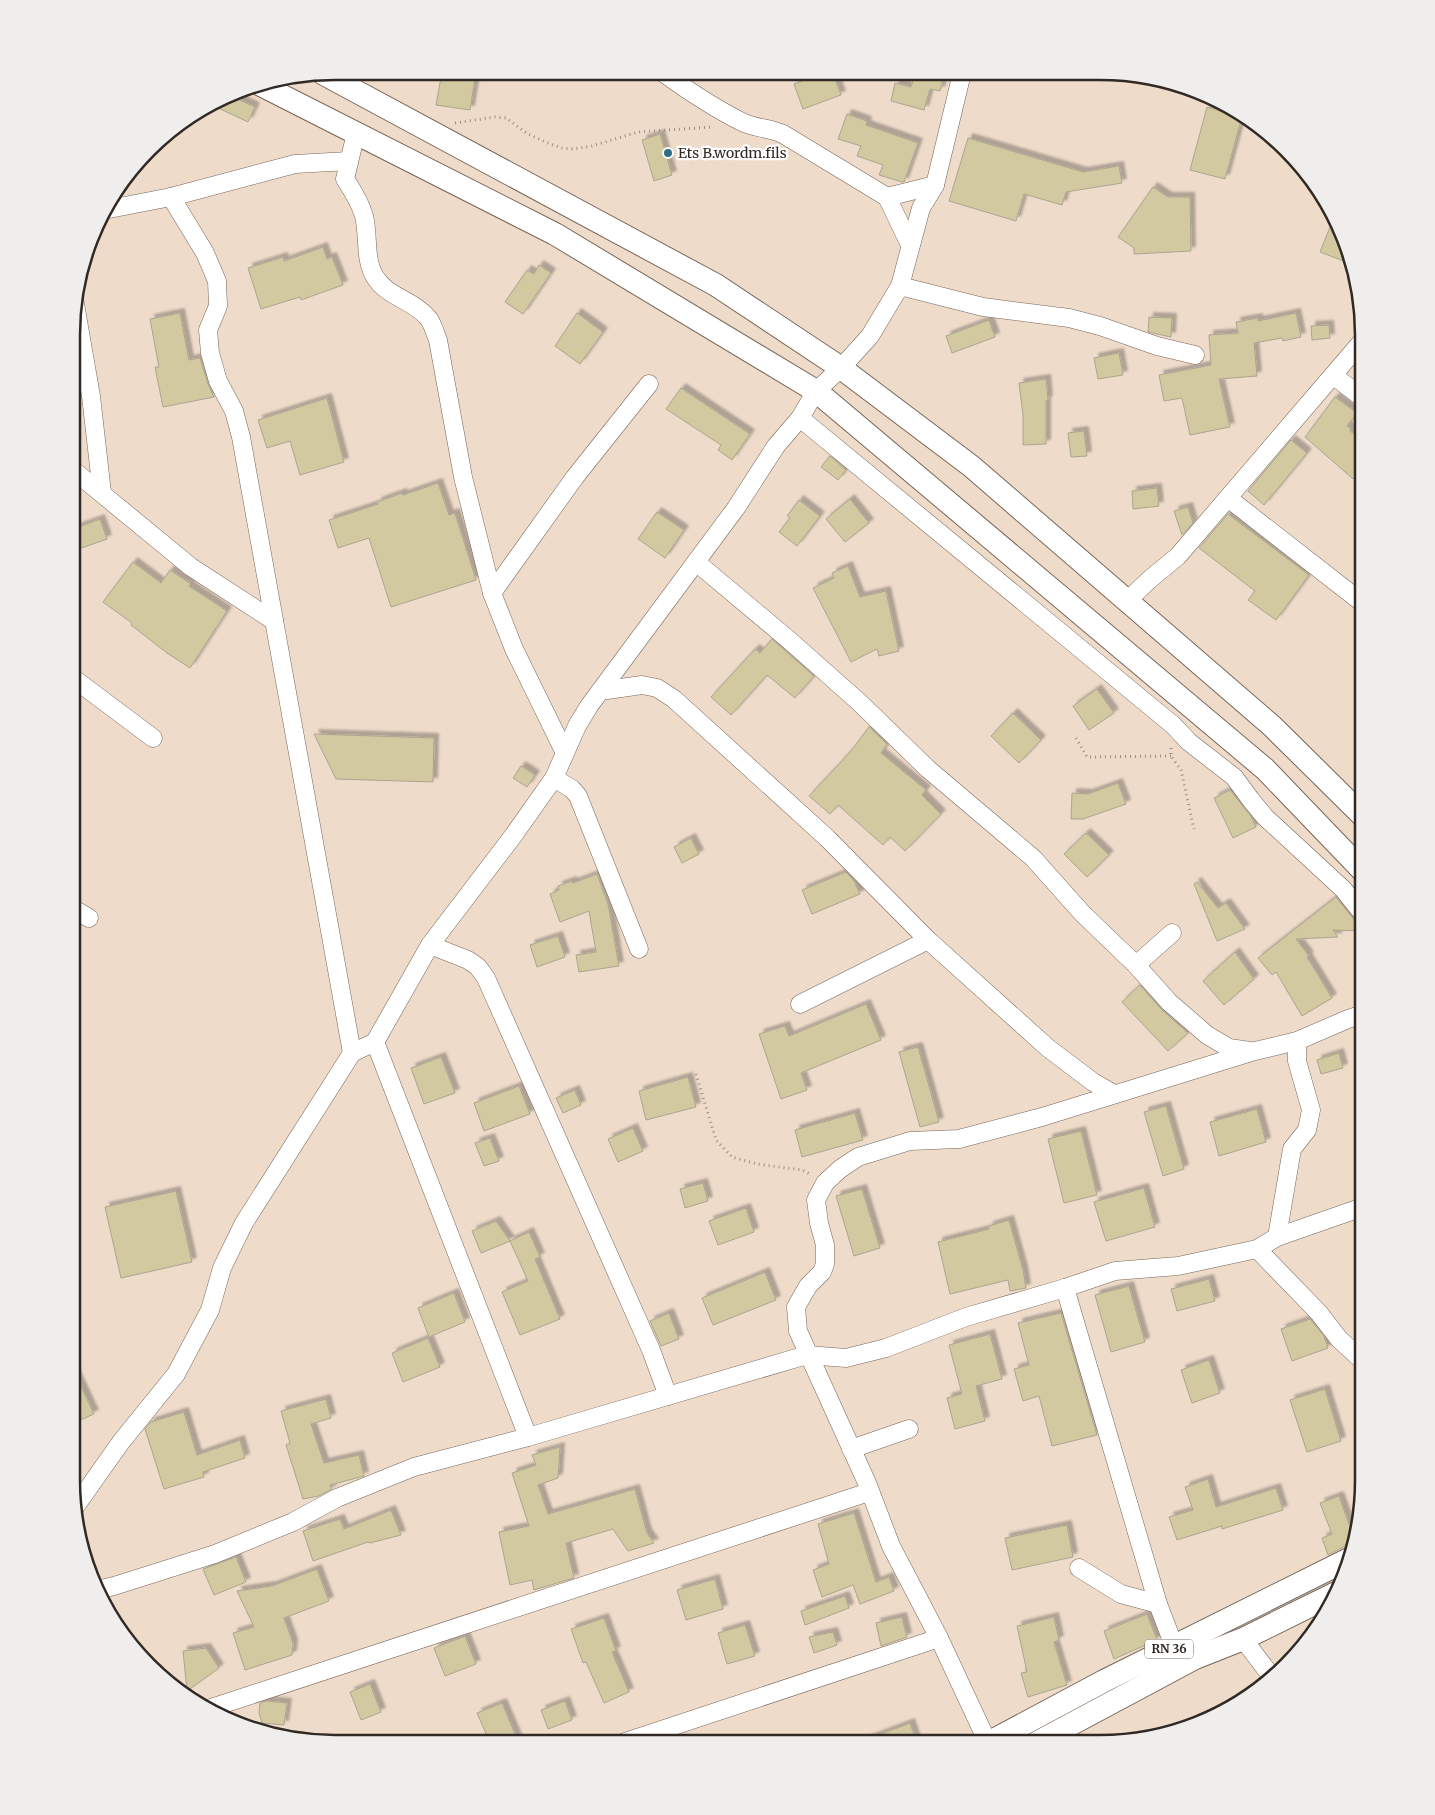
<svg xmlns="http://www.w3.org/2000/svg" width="1435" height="1815" viewBox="0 0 1435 1815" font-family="Merriweather,serif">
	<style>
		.building { fill: #d3c9a0; stroke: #aaa58f; filter: url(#shadow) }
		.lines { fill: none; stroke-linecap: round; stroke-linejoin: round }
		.minor-casing { stroke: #776657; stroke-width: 19 }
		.major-casing { stroke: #776657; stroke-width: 24 }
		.path { stroke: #9b8d81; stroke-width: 3; stroke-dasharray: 1 4; stroke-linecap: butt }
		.minor { stroke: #fff; stroke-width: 18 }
		.major { stroke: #fff; stroke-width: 22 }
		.poi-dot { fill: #306d83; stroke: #fff; stroke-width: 2 }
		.labels { text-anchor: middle; stroke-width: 4.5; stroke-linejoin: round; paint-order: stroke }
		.shield { fill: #fff; stroke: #6f6965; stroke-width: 1 }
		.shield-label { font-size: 12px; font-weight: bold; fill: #312923 }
		.poi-label { font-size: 14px; fill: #312923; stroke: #fff; text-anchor: start }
		.rim { fill: none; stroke: #312923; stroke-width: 2.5 }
	</style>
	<defs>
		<filter id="shadow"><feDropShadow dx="4.5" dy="-4.5" stdDeviation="1" flood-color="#0004"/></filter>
	</defs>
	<rect width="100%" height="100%" fill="#efdbca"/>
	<g class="building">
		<path d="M442,72H476L470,110L436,105Z"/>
		<path d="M824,73H833L841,95L803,109L794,84Z"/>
		<path d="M915,73H945L940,91L930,89L924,110L891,101L895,83L911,87Z"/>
		<path d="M231,96L255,107L248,122L214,106Z"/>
		<path d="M1207,107L1242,117L1225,179L1190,170Z"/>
		<path d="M847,114L867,121L866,125L918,143L904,182H902L879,175L883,165L857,156L861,146L838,139Z"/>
		<path d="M660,134L672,175L654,181L642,140Z"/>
		<path d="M968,138L1083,172L1119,166L1122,183L1066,192L1062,205L1024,194L1016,221L949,201Z"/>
		<path d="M1153,187L1168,197H1190L1191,251L1134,254V248L1118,237Z"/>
		<path d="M1330,227L1340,231L1354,265L1320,252Z"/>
		<path d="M323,247L327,259L332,257L343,285L301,300L300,297L261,309L248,268L283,257L284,261Z"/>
		<path d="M539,265L551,273L523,314L505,302L527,270L534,274Z"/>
		<path d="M180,313L189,360L200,358L208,384L214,397L163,407L155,367H159L150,319Z"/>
		<path d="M577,313L603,332L580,364L555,346Z"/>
		<path d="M1296,313L1301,337L1283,341L1282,338L1254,343L1257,376L1219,379L1230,427L1190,435L1182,398L1164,401L1159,375L1211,365L1209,335L1238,333L1236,322L1258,318V321Z"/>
		<path d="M1149,317L1172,318L1171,337L1148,332Z"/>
		<path d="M989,320L995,337L952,353L946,336Z"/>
		<path d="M1329,325L1330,338L1312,340L1311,326Z"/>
		<path d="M1119,353L1123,375L1098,379L1094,358Z"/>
		<path d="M1046,379L1048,400L1046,401V444L1023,445V415L1019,383Z"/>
		<path d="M681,388L750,434L732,460L718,450L721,445L666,409Z"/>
		<path d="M1335,397L1357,413L1347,426L1351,429L1350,431L1364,442V467L1353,479L1305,437Z"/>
		<path d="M327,398L344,462L300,475L290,441L267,448L258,420Z"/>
		<path d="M1084,431L1087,456L1071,457L1068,433Z"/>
		<path d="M1291,440L1307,453L1264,505L1248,491Z"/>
		<path d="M830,456L846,470L838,480L821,467Z"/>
		<path d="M438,483L449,515L455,513L476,580L391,607L369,538L338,548L329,520L378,504L377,502L402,493L403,495Z"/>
		<path d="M1157,488L1159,506L1133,509L1132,491Z"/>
		<path d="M850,499L869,523L845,542L826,519Z"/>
		<path d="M799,500L820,516L797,546L779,532L790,518L787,516Z"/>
		<path d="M1188,507L1193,523L1182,535L1174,511Z"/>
		<path d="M657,512L684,530L665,558L638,539Z"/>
		<path d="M1228,514L1309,575L1276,620L1248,600L1255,591L1199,548Z"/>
		<path d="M100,519L107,539L73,551V529Z"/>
		<path d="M133,562L161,583L170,570L191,584L189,586L227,611L190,668L167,653L131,625L132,623L103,602Z"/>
		<path d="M848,566L860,597L886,591L899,651L879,656L877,649L851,662L813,588L834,578L832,573Z"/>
		<path d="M772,639L814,676L795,698L767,675L731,715L711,697L755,649L760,653Z"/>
		<path d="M1097,689L1114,713L1089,730L1073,706Z"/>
		<path d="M1013,713L1041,740L1019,763L991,736Z"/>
		<path d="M869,727L887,744L881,753L926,790L922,795L941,814L905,851L890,837L883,845L838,805L830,814L809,796L851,751Z"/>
		<path d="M314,734L434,738L433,782L336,779Z"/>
		<path d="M521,766L535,775L527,787L513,778Z"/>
		<path d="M1118,783L1126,804L1083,819H1071L1072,793L1088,794Z"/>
		<path d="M1230,790L1250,815L1256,827L1233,838L1214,798Z"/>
		<path d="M1086,833L1109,855L1087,877L1064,854Z"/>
		<path d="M691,838L699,854L682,863L674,847Z"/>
		<path d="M846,872L854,881L860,894L812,914L802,890Z"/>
		<path d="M597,874L608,904L619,966L579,972L576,955L596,952L589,911L560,922L550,894L559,890L558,886L572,881L573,883Z"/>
		<path d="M1197,882L1218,908L1226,903L1245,929L1217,941L1194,884Z"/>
		<path d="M1336,897L1355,921L1360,924L1363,931L1333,930L1338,937L1296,939L1309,956L1307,957L1332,998L1302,1016L1276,972L1272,975L1258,958Z"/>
		<path d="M558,936L565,957L537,967L530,945Z"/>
		<path d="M1235,952L1254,979L1224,1005L1203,981Z"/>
		<path d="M1140,985L1161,1009L1188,1033L1168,1051L1122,1002Z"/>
		<path d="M866,1004L881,1040L801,1073L807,1090L781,1099L759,1034L785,1026L789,1036Z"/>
		<path d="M918,1047L939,1122L920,1127L899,1052Z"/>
		<path d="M1339,1053L1343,1068L1321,1074L1317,1060Z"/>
		<path d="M441,1057L455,1093L424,1104L411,1068Z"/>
		<path d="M688,1077L696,1107L646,1120L639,1091Z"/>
		<path d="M519,1086L530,1114L484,1131L474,1103Z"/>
		<path d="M575,1090L581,1105L563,1113L556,1098Z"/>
		<path d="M1166,1106L1184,1169L1163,1176L1144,1112Z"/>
		<path d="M1257,1109L1266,1142L1219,1156L1210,1122Z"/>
		<path d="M855,1113L863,1140L802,1157L795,1130Z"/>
		<path d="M633,1128L643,1151L618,1162L608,1139Z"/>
		<path d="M1081,1131L1097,1195L1064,1203L1048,1139Z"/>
		<path d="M490,1138L499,1161L484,1166L475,1143Z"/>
		<path d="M703,1183L708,1201L685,1208L680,1189Z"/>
		<path d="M1144,1188L1155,1227L1106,1241L1094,1202Z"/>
		<path d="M862,1189L880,1248L854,1256L836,1196Z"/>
		<path d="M176,1191L192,1262L121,1278L105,1207Z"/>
		<path d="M746,1208L754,1232L718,1245L709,1221Z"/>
		<path d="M1009,1220L1023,1270L1026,1288L1010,1291L1008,1280L950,1294L938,1242L989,1229V1226Z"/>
		<path d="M496,1221L510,1241L481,1253L472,1231Z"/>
		<path d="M529,1232L540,1257L535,1259L560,1319L520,1335L502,1292L528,1281L510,1241Z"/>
		<path d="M765,1272L776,1300L713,1325L702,1298Z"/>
		<path d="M1209,1279L1215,1301L1177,1311L1171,1289Z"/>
		<path d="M1129,1286L1145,1342L1111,1352L1095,1295Z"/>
		<path d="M454,1293L465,1322L429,1337L418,1308Z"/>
		<path d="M669,1313L679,1339L661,1346L650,1321Z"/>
		<path d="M1061,1313L1097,1435L1052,1446L1039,1396L1023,1401L1014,1369L1029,1365L1018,1323Z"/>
		<path d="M1310,1319L1324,1336L1328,1348L1292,1361L1281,1329Z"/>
		<path d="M990,1334L1002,1379L976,1386L985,1421L955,1429L947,1398L962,1394L949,1345Z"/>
		<path d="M428,1338L440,1367L403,1382L392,1353Z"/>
		<path d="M1209,1360L1220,1393L1192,1403L1181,1370Z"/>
		<path d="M71,1365L94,1414L71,1424Z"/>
		<path d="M1325,1389L1341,1441L1307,1452L1290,1400Z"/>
		<path d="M326,1399L331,1418L311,1424L324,1463L359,1455L364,1476L330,1485L332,1489L319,1496L303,1499L286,1445L290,1443L281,1411Z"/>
		<path d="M184,1412L197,1455L240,1440L245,1458L203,1472L204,1477L164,1489L145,1429L151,1422Z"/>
		<path d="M560,1447L558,1478L538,1485L548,1514L635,1489L647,1533L654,1543L628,1551L613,1529L566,1543L574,1578L534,1590L532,1580L510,1585L499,1532L529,1526L512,1473L536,1465L532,1455Z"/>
		<path d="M1208,1479L1216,1507L1276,1488L1283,1510L1222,1529V1526L1177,1540L1169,1517L1193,1510L1185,1487Z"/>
		<path d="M1339,1496L1350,1527L1358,1524L1354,1545L1345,1546L1328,1555L1322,1538L1332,1534L1320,1503Z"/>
		<path d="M391,1510L401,1535L370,1543L368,1542L313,1561L303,1531L340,1519L344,1529Z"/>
		<path d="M854,1513L876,1582L889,1577L894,1591L860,1604L853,1585L822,1597L813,1570L829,1564L818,1524Z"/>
		<path d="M1067,1525L1073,1557L1012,1570L1005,1538Z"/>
		<path d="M236,1557L246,1582L214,1595L203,1569Z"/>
		<path d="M317,1569L329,1601L284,1618L293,1643L292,1655L245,1670L233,1633L254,1627L237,1591L272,1586Z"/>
		<path d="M715,1579L723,1609L686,1620L677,1590Z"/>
		<path d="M845,1596L849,1608L805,1625L801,1611Z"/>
		<path d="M1147,1614L1157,1640L1114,1659L1104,1631Z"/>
		<path d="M902,1617L907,1637L881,1646L876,1623Z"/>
		<path d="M1054,1617L1059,1640L1054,1642L1067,1685L1028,1697L1021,1673L1027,1672L1017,1626Z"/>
		<path d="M604,1618L616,1651L612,1652L629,1692L604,1703L586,1662L583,1663L571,1629Z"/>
		<path d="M745,1625L755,1656L727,1664L718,1633Z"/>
		<path d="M833,1632L837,1645L814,1653L809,1637Z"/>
		<path d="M465,1636L476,1664L445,1676L434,1648Z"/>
		<path d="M206,1648L219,1668L187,1691L183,1651Z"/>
		<path d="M370,1684L381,1712L361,1720L350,1692Z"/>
		<path d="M266,1701L287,1703L284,1725L262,1723L259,1713L260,1703Z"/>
		<path d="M565,1701L572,1720L548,1729L541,1710Z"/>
		<path d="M502,1703L519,1743H490L477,1713Z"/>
		<path d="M910,1723L917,1743H860V1742Z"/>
	</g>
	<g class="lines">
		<defs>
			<g id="minor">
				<path d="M662,72C687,90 714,108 742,122C754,128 770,128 783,134L887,197L935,185"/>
				<path d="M356,133L345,179C353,191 360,202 364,216C369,236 364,259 375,277C387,297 414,300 429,319C433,325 435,333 438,340L463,477L492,593L514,649L565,753"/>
				<path d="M171,197L205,253L217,281L218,306L208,330L210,353L218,381L234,411L241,437L352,1053"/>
				<path d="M887,197L910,245"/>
				<path d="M104,210L171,197L295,164L349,161"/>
				<path d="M900,286L983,307L1069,318L1100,326L1157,346L1195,355"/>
				<path d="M74,298L91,396L102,493"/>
				<path d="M1334,376L1364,399"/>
				<path d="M800,418L1173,725L1189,742L1234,777L1251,800L1265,817L1343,889L1363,914"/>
				<path d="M73,470L191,567L274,621"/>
				<path d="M1228,498L1364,604"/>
				<path d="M696,562L789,640L859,702L928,769L1033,858L1082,913L1136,965L1169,1002L1207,1035L1229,1048L1250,1051"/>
				<path d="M492,593L575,477L649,384"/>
				<path d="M1127,601L1149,580L1178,556L1364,339"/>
				<path d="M73,678L153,738"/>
				<path d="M600,691L642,685L657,688L674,699L827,838L928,940L1048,1048L1093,1082L1114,1094"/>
				<path d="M554,778L572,789L578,796L639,949"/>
				<path d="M72,908L89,918"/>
				<path d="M430,945L468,960L478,967L486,978L651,1350L668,1396"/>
				<path d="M1136,965L1172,933"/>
				<path d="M800,1004L928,940"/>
				<path d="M375,1042L528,1437"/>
				<path d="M1277,1237L1292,1149L1307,1130L1311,1110L1297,1061V1041"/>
				<path d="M1257,1249L1319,1313L1339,1339L1363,1361"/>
				<path d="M1065,1288L1158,1604L1174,1646"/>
				<path d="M851,1449L909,1429"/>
				<path d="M75,1507L121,1442L176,1374L210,1310L222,1268L244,1223L352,1053L375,1042L430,945L513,836L554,778L577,726L589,706L736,508L776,446L800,418L816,391L841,368L870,336L900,286L921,208L935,185L962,73"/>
				<path d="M1079,1568L1121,1594L1158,1604"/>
				<path d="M97,1590L114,1586L215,1554L293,1522L337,1498L414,1467L528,1437L807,1355L846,1358L886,1348L966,1317L1065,1288L1115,1271L1178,1266L1257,1249L1277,1237L1363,1207"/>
				<path d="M1243,1639L1272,1677"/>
				<path d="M208,1709L869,1492"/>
				<path d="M622,1743L939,1638"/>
				<path d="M988,1743L939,1638L891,1546L867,1483L798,1331L796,1307L808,1286L822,1272L825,1264V1245L819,1223L816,1200L825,1183L840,1169L858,1157L910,1141L959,1139L1042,1117L1255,1051L1297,1041L1348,1019L1363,1014"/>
			</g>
			<g id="major">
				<path d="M322,73L716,285L841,368L971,466L1272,726L1364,817"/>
				<path d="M259,84L555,234L816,391L1265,769L1363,871"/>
				<path d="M988,1743L1104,1681L1351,1558"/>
				<path d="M1036,1743L1195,1658L1243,1639L1336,1593"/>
			</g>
		</defs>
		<use href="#minor" class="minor-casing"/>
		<use href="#major" class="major-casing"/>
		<g class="path">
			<path d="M455,123L495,117L506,118L528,134L550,144L562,148L573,149L592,146L638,132L713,127"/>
			<path d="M1076,738L1087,757L1171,756"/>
			<path d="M1171,748V756L1181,770L1194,829"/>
			<path d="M696,1074L716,1140L732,1157L757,1164L802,1170L810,1174"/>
		</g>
		<use href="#minor" class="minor"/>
		<use href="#major" class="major"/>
	</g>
	<circle class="poi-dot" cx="668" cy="153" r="5"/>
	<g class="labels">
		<rect class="shield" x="1145" y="1639.5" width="48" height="19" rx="4"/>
		<g class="shield-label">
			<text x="1169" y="1653">RN 36</text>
		</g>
		<g class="poi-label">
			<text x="678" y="158">Ets B.wordm.fils</text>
		</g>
	</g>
	<path d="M0 0H1435V1815H0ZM335 80H1100A255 255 0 0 1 1355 335V1480A255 255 0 0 1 1100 1735H335A255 255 0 0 1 80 1480V335A255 255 0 0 1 335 80Z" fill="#efeeed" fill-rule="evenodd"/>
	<path class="rim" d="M335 80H1100A255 255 0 0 1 1355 335V1480A255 255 0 0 1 1100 1735H335A255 255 0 0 1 80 1480V335A255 255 0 0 1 335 80Z"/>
</svg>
